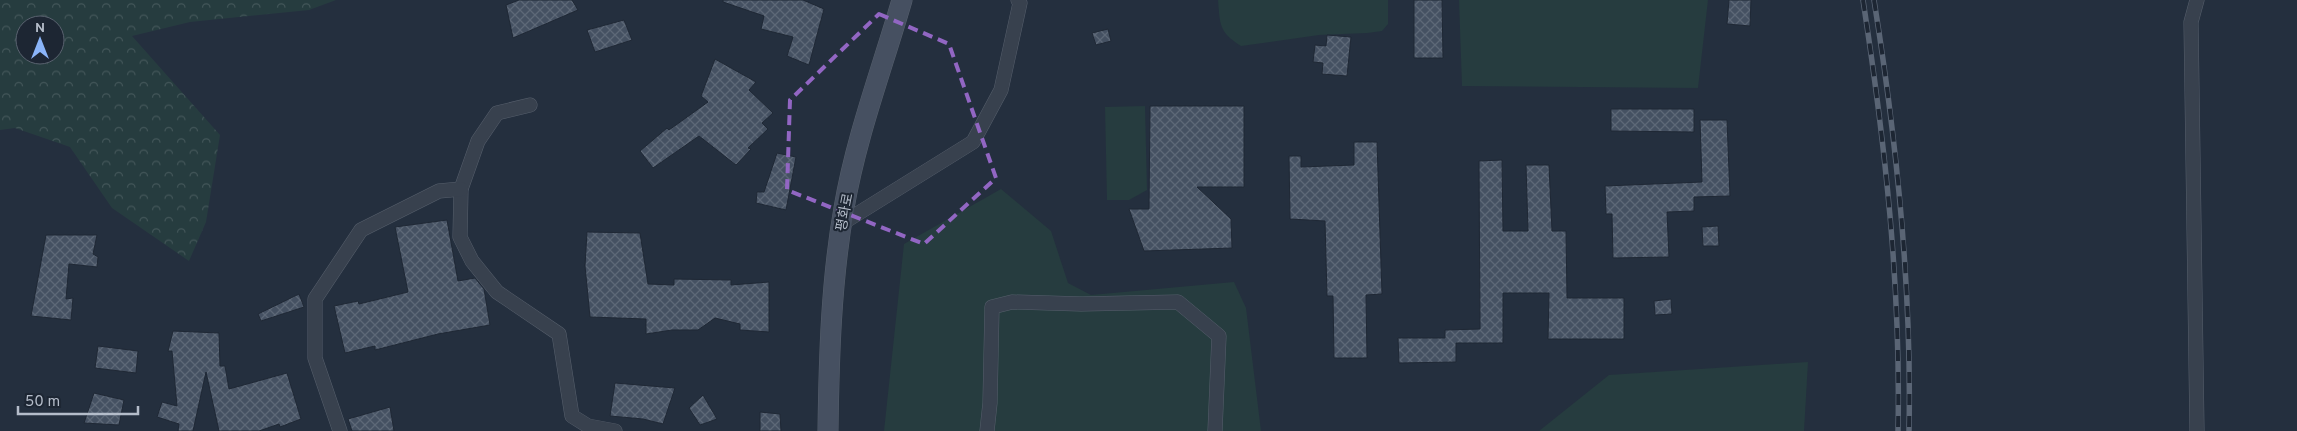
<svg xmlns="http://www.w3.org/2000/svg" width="2297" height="431" viewBox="0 0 2297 431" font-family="Overpass,'Noto Sans KR',sans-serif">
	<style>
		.grass { fill: #263c3f }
		.forest { fill: url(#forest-crowns); fill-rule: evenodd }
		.building { fill: url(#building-cross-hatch); stroke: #1f2835 }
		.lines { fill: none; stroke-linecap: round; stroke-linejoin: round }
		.street-casing { stroke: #565f6c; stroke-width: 15 }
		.secondary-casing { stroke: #565f6c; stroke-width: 21 }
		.street { stroke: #38414e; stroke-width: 14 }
		.secondary { stroke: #465061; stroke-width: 20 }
		.rail-casing { stroke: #5a6575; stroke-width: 5.5 }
		.rail { stroke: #1d2633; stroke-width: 4; stroke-dasharray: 11; stroke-linecap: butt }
		.marked { fill: none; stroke: #9266c3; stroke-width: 4; stroke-dasharray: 10 6; stroke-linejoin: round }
		.labels { text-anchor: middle; stroke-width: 4; stroke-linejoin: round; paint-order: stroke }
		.street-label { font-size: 14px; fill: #b4bcc9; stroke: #1d2633 }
	</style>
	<defs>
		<pattern id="forest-crowns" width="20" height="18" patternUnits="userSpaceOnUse" patternTransform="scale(1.25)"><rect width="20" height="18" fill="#263c3f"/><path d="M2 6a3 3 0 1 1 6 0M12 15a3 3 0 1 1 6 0" fill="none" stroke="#435659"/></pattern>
		<pattern id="building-cross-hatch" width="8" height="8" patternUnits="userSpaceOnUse" patternTransform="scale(1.25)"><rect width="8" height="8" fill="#455162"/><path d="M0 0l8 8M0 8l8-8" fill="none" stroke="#5d6877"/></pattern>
	</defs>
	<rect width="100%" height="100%" fill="#242f3e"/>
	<g class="grass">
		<path d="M1218,0H1388V24L1382,31L1367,33L1319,35L1241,46C1219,32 1220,25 1218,0Z"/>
		<path d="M1459,0H1708L1698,88L1462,86Z"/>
		<path d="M1145,106L1147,190L1129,200H1107L1105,107Z"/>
		<path d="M1001,189L1051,231L1068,283L1091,295L1234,282L1246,308L1261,431H884L904,244Z"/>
		<path d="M1808,362L1804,431H1539L1609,375Z"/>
	</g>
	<path class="forest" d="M0,0H336L309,10L190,22L132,36L220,135L206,222L189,261L112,208L70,147L15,128L0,130ZM25,25H55V55H25Z"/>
	<g class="building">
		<path d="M519,0H572L578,10L513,38L506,5Z"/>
		<path d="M723,0H803L824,9L809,65L787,56L793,37L761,29L764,16L723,2Z"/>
		<path d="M1414,0H1442L1443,58H1414Z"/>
		<path d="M1729,0H1751L1750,26L1727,24Z"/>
		<path d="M624,20L632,40L595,52L587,30Z"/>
		<path d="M1108,29L1111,41L1096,45L1092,33Z"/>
		<path d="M1327,35L1351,37L1347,76L1322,74L1323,63L1313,62L1315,45L1326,46Z"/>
		<path d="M715,59L756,82L749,90L773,113L762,123L768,129L748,148L751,149L736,165L699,136L653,168L640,151L667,128L669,130L708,102L701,96Z"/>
		<path d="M1150,106H1244V187H1197L1231,219L1232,248L1144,251L1129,209H1149Z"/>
		<path d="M1611,109H1694V132L1611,131Z"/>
		<path d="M1700,120H1727L1730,196L1694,197V211L1667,212L1669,257L1613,258L1612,214H1606L1605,186L1702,182Z"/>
		<path d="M1354,142H1377L1382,294L1366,295L1367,358H1334L1333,296H1327L1325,221L1290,219L1289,156H1301V167L1354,165Z"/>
		<path d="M777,153L796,157L786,210L756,203L757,192H764Z"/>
		<path d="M1502,160L1503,231H1528L1526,165H1549L1552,231H1566L1567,298H1624V339H1548L1549,293H1503V343H1456V362L1399,363L1398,338H1445V330L1480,329L1479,161Z"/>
		<path d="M447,220L458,281L475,278L484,289L490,325L438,334L375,350V346L345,353L334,306L358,301L359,304L408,292L395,227Z"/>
		<path d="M1718,226L1719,246H1703L1702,227Z"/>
		<path d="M587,232L640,233L648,284L674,285V279L731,280V285L769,282V332L740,330V324L715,318L698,330H672L646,334V319L590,317L585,266Z"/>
		<path d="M46,235H97L93,254L98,257L97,267L69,264L66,299L73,298L71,320L31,316Z"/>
		<path d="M299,294L304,307L261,321L258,314Z"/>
		<path d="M1671,299L1672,314L1655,315L1654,301Z"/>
		<path d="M173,331L219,333L220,366H225L229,389L287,373L301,419L280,427L279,424L259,431H219L206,372L193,431H178L179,424L157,417L162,402L177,406L172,351H168Z"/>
		<path d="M98,346L138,351L136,373L95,368Z"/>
		<path d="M615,383L675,388L663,424L643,419L610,416Z"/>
		<path d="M94,393L124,400L119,425L84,423Z"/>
		<path d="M703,395L717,419L700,425L689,408Z"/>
		<path d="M390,407L394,431H352L348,419Z"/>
		<path d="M760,412L780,414L781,431H760Z"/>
	</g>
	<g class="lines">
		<defs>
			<g id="street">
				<path d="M2197,0L2191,22L2197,431"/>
				<path d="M530,105L497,113L478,141L461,189L460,237L472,261L497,292L559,334L572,416L588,426L615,431"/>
				<path d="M841,224L973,142L1001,90L1020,3L1018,0"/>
				<path d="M340,431L315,358V299L361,230L439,191L461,189"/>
				<path d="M987,431L990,403L992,307L1012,302L1081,304L1178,302L1219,336L1215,431"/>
			</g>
			<path id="secondary" d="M828,431C829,357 831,282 844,208C856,137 882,69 902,0"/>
		</defs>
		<use href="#street" class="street-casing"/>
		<use href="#secondary" class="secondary-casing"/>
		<use href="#street" class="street"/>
		<use href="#secondary" class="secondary"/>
		<defs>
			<g id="rail">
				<path d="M1863,0C1885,143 1901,286 1898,431"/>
				<path d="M1874,0C1897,143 1912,287 1909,431"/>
			</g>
		</defs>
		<use href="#rail" class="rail-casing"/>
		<use href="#rail" class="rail"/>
	</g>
	<path class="marked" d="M879,14L949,44L996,178L924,244L787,190L790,100Z"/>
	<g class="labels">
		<g class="street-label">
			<text transform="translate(844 212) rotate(-79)" y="5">평화로</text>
		</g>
	</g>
	<g transform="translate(40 40)"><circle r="24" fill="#1d2633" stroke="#59626f"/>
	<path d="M0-4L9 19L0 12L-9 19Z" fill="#8ab4f8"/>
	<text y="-8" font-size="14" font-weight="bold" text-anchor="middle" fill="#b4bcc9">N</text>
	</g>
	<path d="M18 406v8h120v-8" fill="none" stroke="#b4bcc9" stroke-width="2.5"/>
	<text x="25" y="406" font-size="15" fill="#b4bcc9" stroke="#1d2633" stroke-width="4" paint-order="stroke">50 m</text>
</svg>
